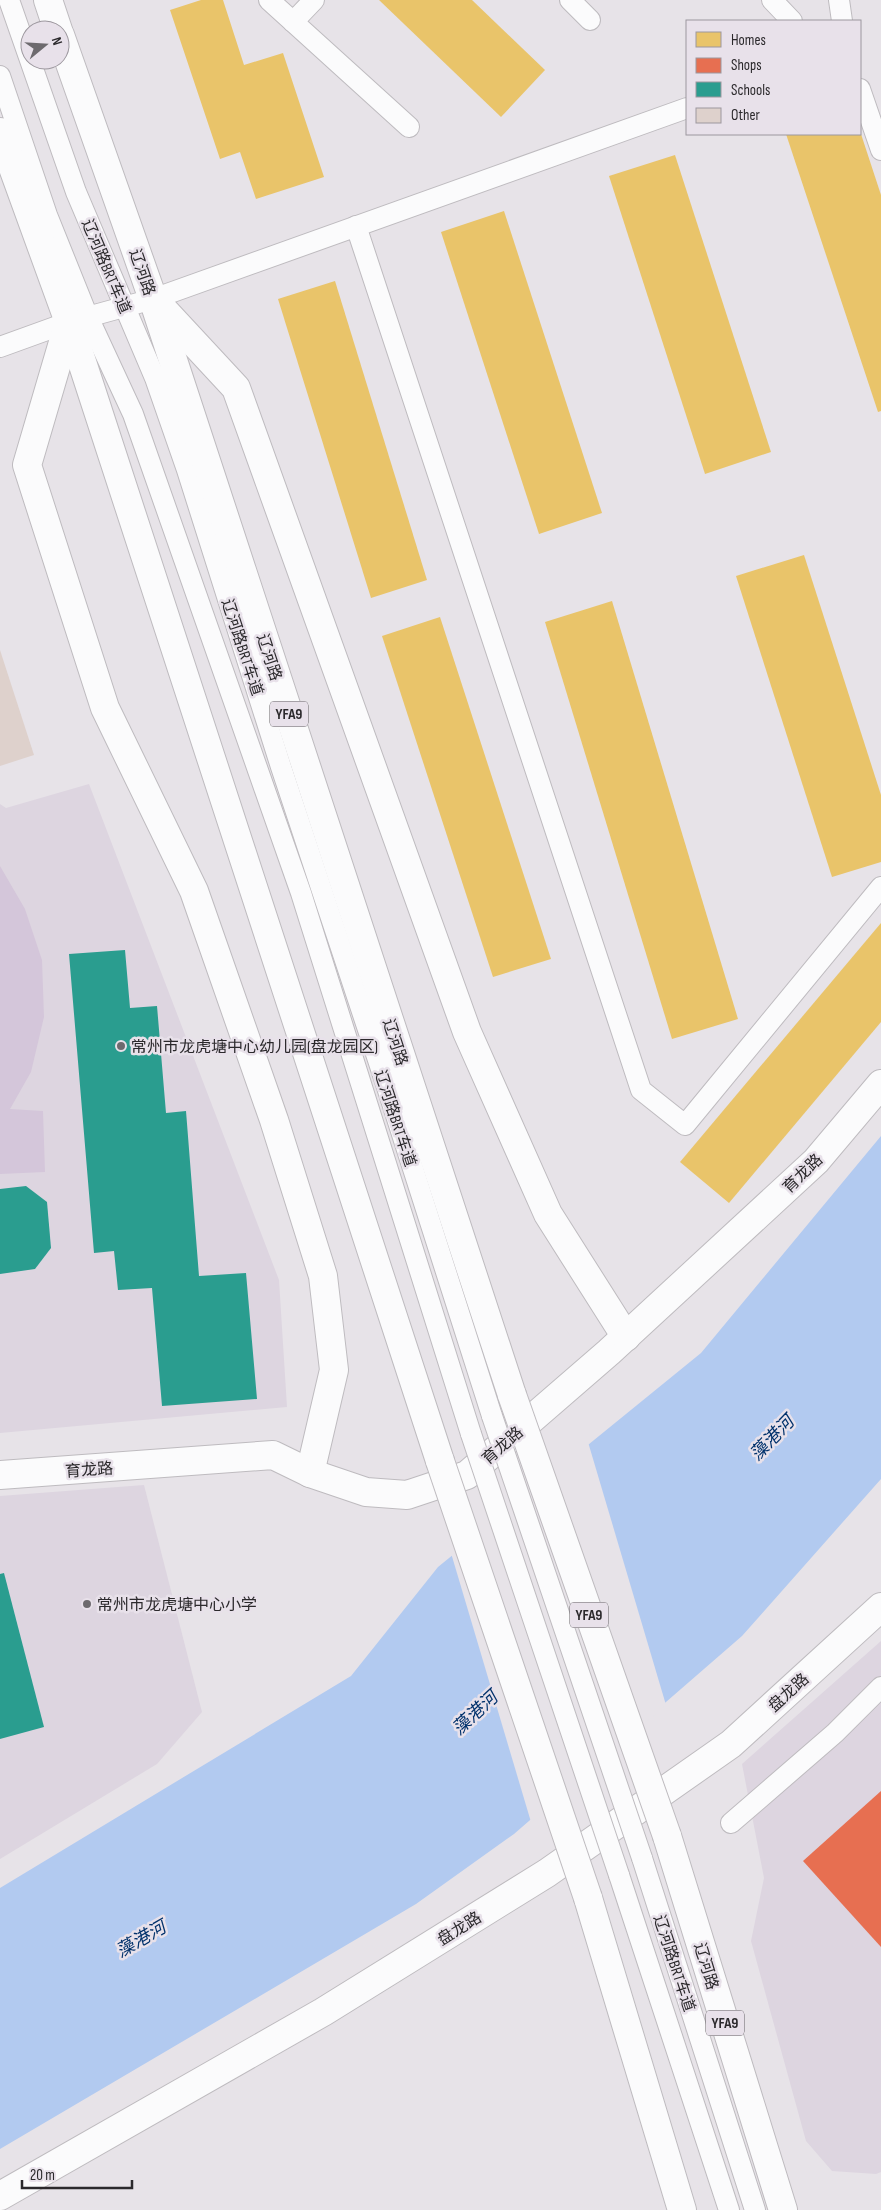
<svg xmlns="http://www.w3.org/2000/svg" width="881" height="2210" viewBox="0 0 881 2210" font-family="'Sofia Sans Condensed','Noto Sans SC',sans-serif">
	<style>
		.built { fill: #ddd5e0 }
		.green { fill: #d4c6da }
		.water { fill: #b2caf0 }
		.pier { fill: #e7e3e8 }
		.homes { fill: #e9c46a }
		.shops { fill: #e76f51 }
		.schools { fill: #2a9d8f }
		.building { fill: #ded1cc }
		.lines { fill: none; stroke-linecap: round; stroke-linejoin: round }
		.service-casing { stroke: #bebbbf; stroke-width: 22 }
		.minor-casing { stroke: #bebbbf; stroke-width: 30 }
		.primary-casing { stroke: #bebbbf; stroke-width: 30 }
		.service { stroke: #fbfbfc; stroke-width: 20 }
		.minor { stroke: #fbfbfc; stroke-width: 28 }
		.primary { stroke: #fbfbfc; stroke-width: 28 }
		.service-bridge-casing { stroke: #bebbbf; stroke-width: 22; stroke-linecap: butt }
		.primary-bridge-casing { stroke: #bebbbf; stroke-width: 30; stroke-linecap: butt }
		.service-bridge { stroke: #fbfbfc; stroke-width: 20 }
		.primary-bridge { stroke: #fbfbfc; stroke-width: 28 }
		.poi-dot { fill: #6d6a6e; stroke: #e8e1ea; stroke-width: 2 }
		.labels { text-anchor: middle; stroke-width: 5; stroke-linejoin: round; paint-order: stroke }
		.shield { fill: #e8e1ea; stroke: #646065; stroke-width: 1 }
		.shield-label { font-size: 15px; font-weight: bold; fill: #2b292c }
		.street-label { font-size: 16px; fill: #2b292c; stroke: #e8e1ea }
		.poi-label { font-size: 16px; fill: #2b292c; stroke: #e8e1ea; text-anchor: start }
		.water-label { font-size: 18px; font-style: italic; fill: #02326c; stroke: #e8e1ea }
	</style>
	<rect width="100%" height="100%" fill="#e7e3e8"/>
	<g class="built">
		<path d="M89,784L279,1280L287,1407L0,1433V804L6,808Z"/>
		<path d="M144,1485L202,1712L157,1764L0,1859V1496Z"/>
		<path d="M881,1641V2172L876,2174L832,2171L806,2141L751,1941L764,1878L742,1764Z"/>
	</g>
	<path class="green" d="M0,866L25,909L42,960L44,1017L31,1072L10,1109L43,1111L45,1172L0,1174Z"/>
	<path class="water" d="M881,1136V1479L742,1636L514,1834L416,1904L0,2149V1888L351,1676L438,1567L701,1353Z"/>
	<path class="pier" d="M588,1442L666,1705L531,1822L451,1553Z"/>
	<g class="homes">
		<path d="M201,0H223L244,65L283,53L324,177L256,199L240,152L220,159L170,10Z"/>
		<path d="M379,0H472L545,70L501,117Z"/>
		<path d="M786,134H861L881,195V411L878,412Z"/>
		<path d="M675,155L771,452L705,474L609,176Z"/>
		<path d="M504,211L602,513L539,534L441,232Z"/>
		<path d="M335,281L427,580L371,598L278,299Z"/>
		<path d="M804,555L881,795V862L832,877L736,576Z"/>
		<path d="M612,601L738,1019L672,1039L545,622Z"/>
		<path d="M440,617L551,959L493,977L382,636Z"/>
		<path d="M881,923V1022L729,1203L680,1162Z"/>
	</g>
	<path class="shops" d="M881,1791V1947L803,1861Z"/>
	<g class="schools">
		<path d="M125,950L130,1008L157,1006L166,1113L186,1111L199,1276L246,1273L257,1399L162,1406L152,1288L118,1290L114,1251L94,1253L69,954Z"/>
		<path d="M26,1186L47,1202L51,1248L35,1269L0,1274V1189Z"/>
		<path d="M4,1573L44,1727L0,1739V1574Z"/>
	</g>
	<path class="building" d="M0,650L34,755L0,766Z"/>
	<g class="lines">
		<defs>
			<g id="service">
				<path d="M9,0L76,192L155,378L187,470L281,767L386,1084L492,1416"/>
				<path d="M269,0L409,127"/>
				<path d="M570,0L590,20"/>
				<path d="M772,0L792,21"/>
				<path d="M839,0L842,21"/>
				<path d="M293,22L314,0"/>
				<path d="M0,76L47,215L88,317L133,414L301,893L471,1434"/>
				<path d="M860,89L881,150"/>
				<path d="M356,226L641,1090L685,1125L881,887"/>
				<path d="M0,347L69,322L153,299L687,108"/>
				<path d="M731,1823L835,1733L881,1687"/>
				<path d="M642,1858L755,2210"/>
				<path d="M619,1875L729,2210"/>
			</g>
			<g id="minor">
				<path d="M0,1475L273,1455L310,1473L366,1492L407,1495L467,1475L609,1352L816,1161L881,1084"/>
				<path d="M0,2196L323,2012L547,1873L731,1744L881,1607"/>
			</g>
			<g id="primary">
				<path d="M48,0L58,30"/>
				<path d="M60,35L153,299L512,1395"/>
				<path d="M0,132L69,322L440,1461"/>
				<path d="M158,304L236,388L467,1032L548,1214L626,1337"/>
				<path d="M69,322L27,465L105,708L194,891L274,1120L323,1276L334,1370L310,1473"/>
				<path d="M667,1836L783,2210"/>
				<path d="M588,1898L682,2210"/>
			</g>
		</defs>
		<use href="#service" class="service-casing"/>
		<use href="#minor" class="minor-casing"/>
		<use href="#primary" class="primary-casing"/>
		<use href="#service" class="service"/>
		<use href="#minor" class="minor"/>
		<use href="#primary" class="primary"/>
		<defs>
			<g id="service-bridge">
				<path d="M492,1416L642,1858"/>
				<path d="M471,1434L619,1875"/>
			</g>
			<g id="primary-bridge">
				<path d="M512,1395L667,1836"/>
				<path d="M440,1461L588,1898"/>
			</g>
		</defs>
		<use href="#service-bridge" class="service-bridge-casing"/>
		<use href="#primary-bridge" class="primary-bridge-casing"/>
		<use href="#service-bridge" class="service-bridge"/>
		<use href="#primary-bridge" class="primary-bridge"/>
	</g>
	<g class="poi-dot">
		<circle cx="121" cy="1046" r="5"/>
		<circle cx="87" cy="1604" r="5"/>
	</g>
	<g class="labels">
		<g class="shield">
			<rect x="270" y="701.5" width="38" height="25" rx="4"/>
			<rect x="570" y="1602.5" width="38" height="25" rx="4"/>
			<rect x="706" y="2010.5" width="38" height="25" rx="4"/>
		</g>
		<g class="shield-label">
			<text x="289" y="719">YFA9</text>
			<text x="589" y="1620">YFA9</text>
			<text x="725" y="2028">YFA9</text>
		</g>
		<g class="street-label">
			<text transform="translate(107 266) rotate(67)" y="6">辽河路BRT车道</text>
			<text transform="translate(143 272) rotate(71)" y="6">辽河路</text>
			<text transform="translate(243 647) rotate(72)" y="6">辽河路BRT车道</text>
			<text transform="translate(270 657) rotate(72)" y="6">辽河路</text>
			<text transform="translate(396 1042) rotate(72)" y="6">辽河路</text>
			<text transform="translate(396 1118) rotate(72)" y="6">辽河路BRT车道</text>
			<text transform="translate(802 1173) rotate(-44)" y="6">育龙路</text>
			<text transform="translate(502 1445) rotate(-41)" y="6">育龙路</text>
			<text transform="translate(89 1469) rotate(-4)" y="6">育龙路</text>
			<text transform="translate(788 1692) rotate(-42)" y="6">盘龙路</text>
			<text transform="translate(459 1928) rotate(-32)" y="6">盘龙路</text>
			<text transform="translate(675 1963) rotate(72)" y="6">辽河路BRT车道</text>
			<text transform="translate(707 1966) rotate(73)" y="6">辽河路</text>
		</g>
		<g class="poi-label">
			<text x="131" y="1052">常州市龙虎塘中心幼儿园(盘龙园区)</text>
			<text x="97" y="1610">常州市龙虎塘中心小学</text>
		</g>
		<g class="water-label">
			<text transform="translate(772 1438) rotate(-46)" y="6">藻港河</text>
			<text transform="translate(475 1713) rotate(-43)" y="6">藻港河</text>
			<text transform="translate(141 1939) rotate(-30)" y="6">藻港河</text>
		</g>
	</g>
	<rect x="686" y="20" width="175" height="115" fill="#e8e1ea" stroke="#9c979e"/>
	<rect x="696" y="32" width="25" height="15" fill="#e9c46a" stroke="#9c979e"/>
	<text x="731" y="45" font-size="15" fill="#2b292c">Homes</text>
	<rect x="696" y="58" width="25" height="15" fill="#e76f51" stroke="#9c979e"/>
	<text x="731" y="70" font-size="15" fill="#2b292c">Shops</text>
	<rect x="696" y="82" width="25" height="15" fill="#2a9d8f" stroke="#9c979e"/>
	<text x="731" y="95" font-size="15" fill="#2b292c">Schools</text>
	<rect x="696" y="108" width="25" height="15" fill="#ded1cc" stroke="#9c979e"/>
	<text x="731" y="120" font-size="15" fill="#2b292c">Other</text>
	<g transform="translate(45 45) rotate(72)"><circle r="24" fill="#e8e1ea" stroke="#9c979e"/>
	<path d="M0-4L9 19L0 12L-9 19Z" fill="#6d6a6e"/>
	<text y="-8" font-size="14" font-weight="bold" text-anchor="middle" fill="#2b292c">N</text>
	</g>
	<path d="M22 2180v8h110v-8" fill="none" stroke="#2b292c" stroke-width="2.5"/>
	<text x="30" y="2180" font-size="15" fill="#2b292c" stroke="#e8e1ea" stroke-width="4" paint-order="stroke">20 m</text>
</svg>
